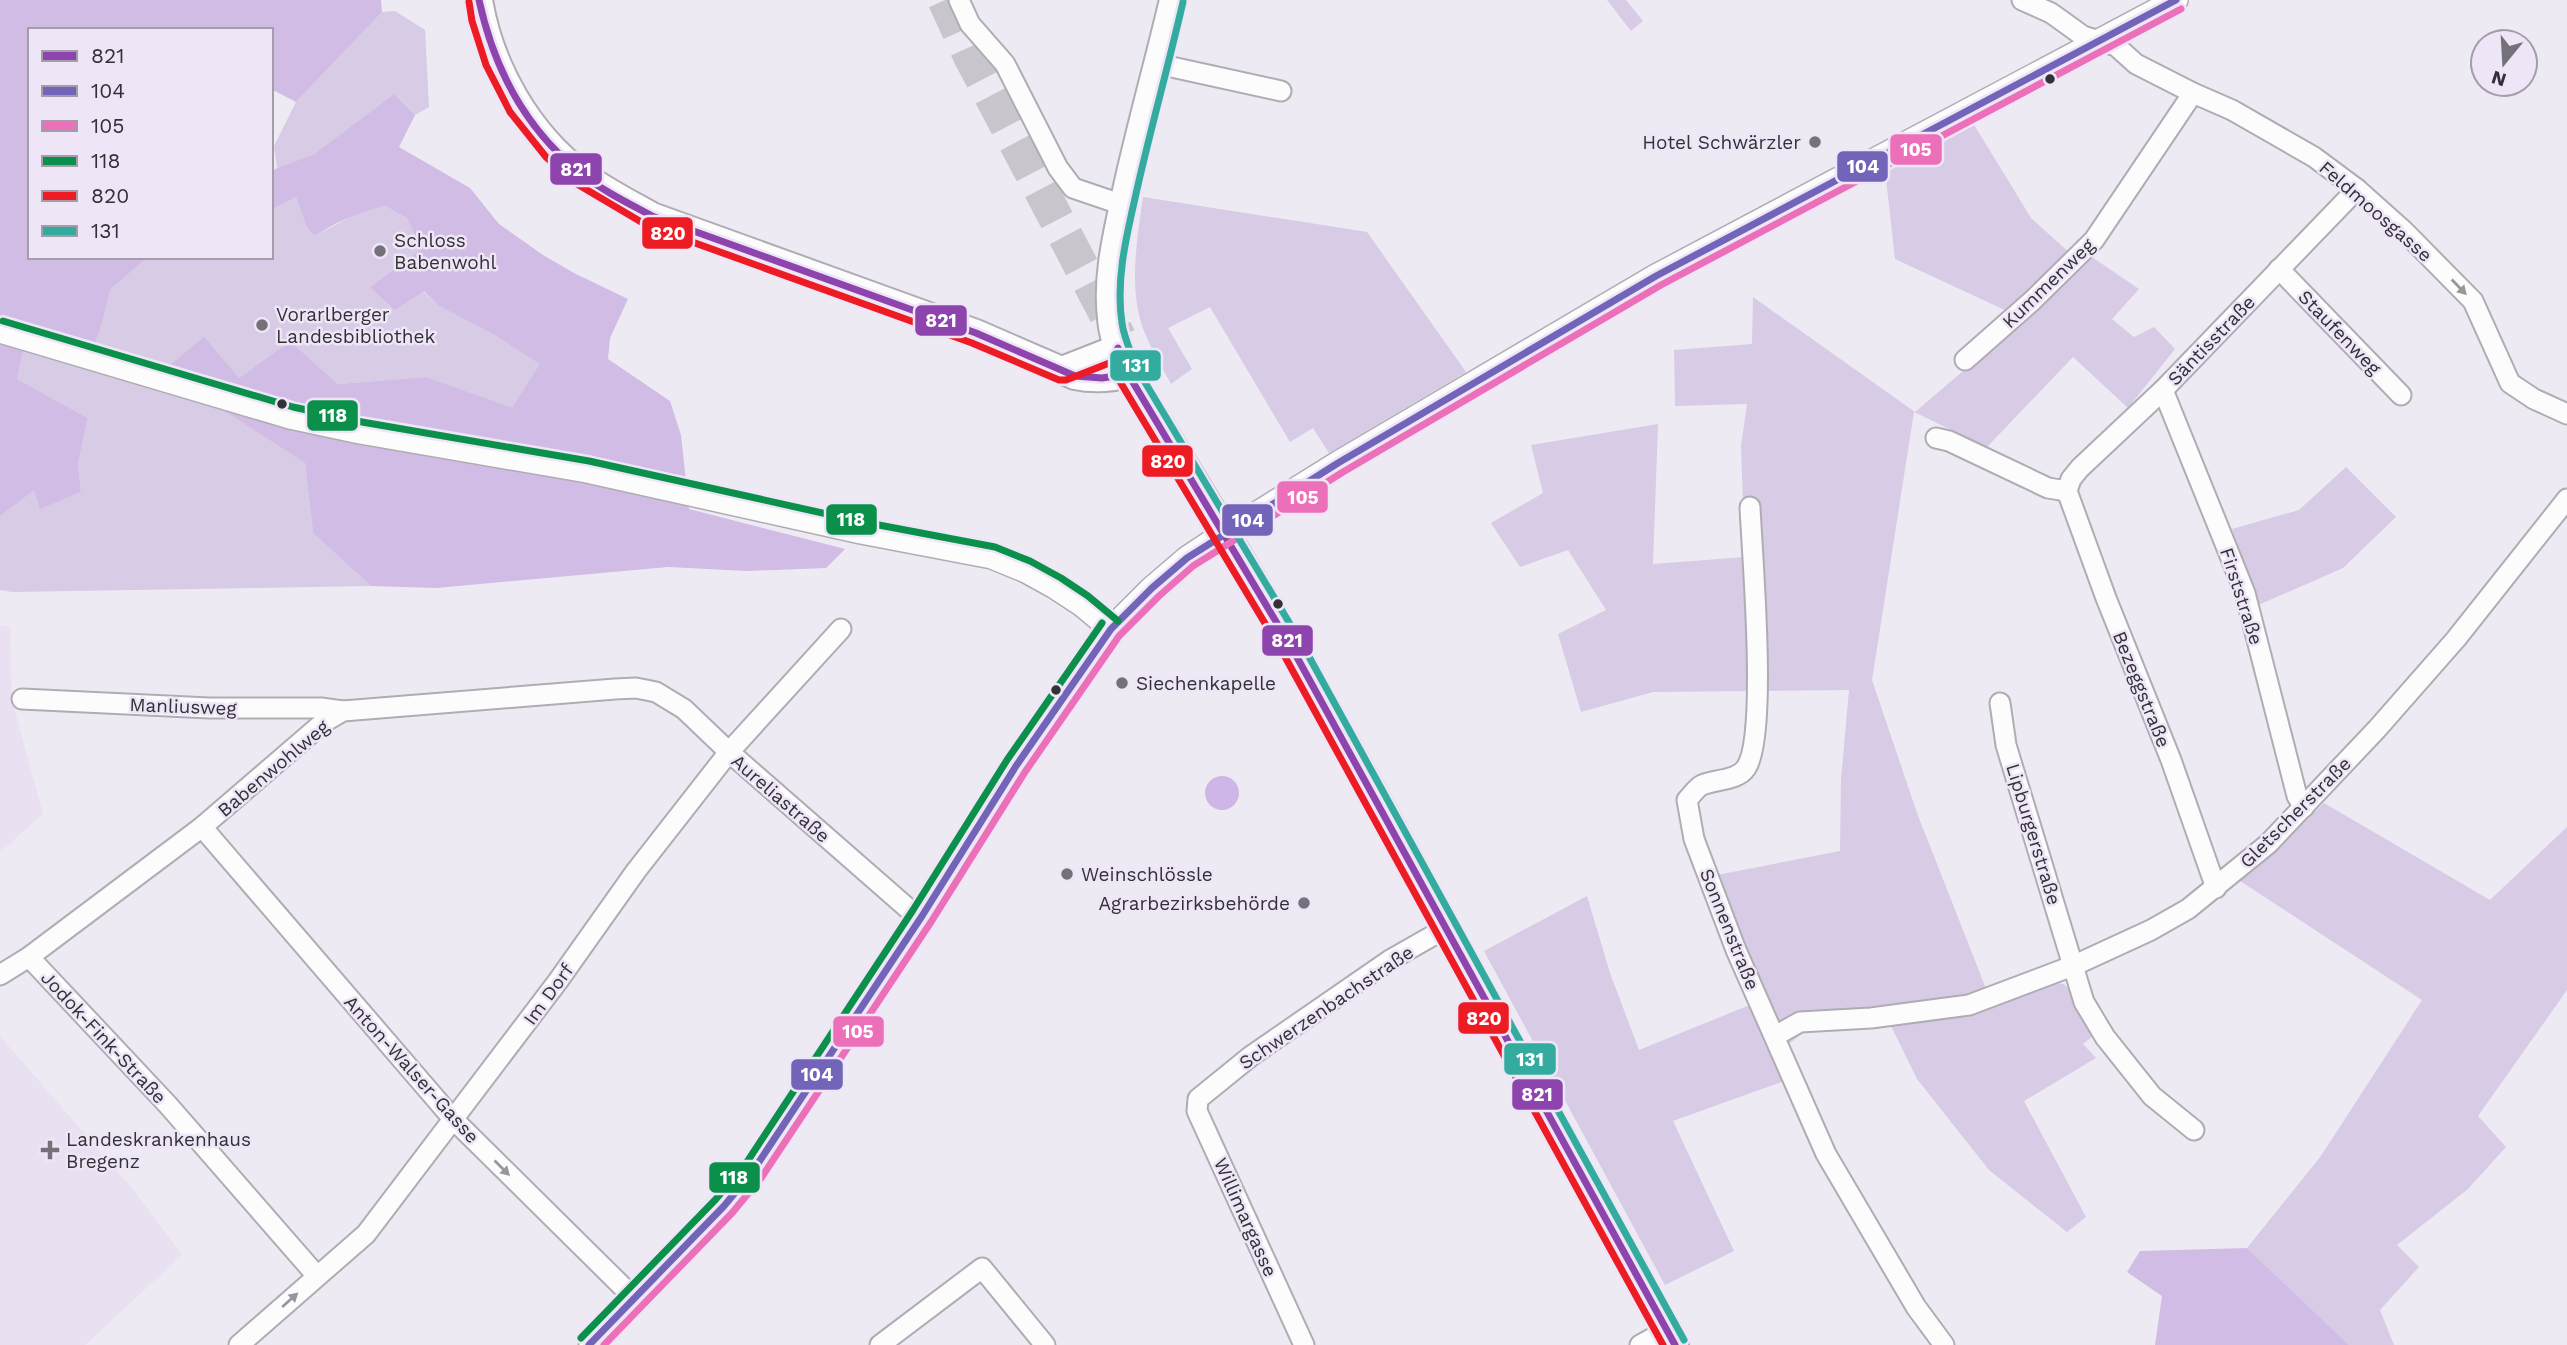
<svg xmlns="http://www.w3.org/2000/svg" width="2567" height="1345" viewBox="0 0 2567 1345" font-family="'Work Sans',sans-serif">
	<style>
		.built { fill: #e9e1f2 }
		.green { fill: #d7cbe5 }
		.forest { fill: #d0bce4 }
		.water { fill: #ceb6e6 }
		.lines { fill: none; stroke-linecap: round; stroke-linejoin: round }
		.motorway-tunnel { stroke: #c9c5cd; stroke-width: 35; stroke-dasharray: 35 18; stroke-linecap: butt }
		.minor-casing { stroke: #b0acb4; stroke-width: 23 }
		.tertiary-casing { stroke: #b0acb4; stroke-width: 26 }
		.secondary-casing { stroke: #b0acb4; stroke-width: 30 }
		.minor { stroke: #fcfcfd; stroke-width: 19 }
		.tertiary { stroke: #fcfcfd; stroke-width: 23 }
		.secondary { stroke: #fcfcfd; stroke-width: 26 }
		.bus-1-casing { stroke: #eee6f7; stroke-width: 12 }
		.bus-2-casing { stroke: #eee6f7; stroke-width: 12 }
		.bus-3-casing { stroke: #eee6f7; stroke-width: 12 }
		.bus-4-casing { stroke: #eee6f7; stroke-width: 12 }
		.bus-5-casing { stroke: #eee6f7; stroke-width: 12 }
		.bus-6-casing { stroke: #eee6f7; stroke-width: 12 }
		.bus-1 { stroke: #8e44ad; stroke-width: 7 }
		.bus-2 { stroke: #7264b8; stroke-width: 7 }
		.bus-3 { stroke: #eb70b9; stroke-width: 7 }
		.bus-4 { stroke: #0b904b; stroke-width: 7 }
		.bus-5 { stroke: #ed1c24; stroke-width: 7 }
		.bus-6 { stroke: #33ac9f; stroke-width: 7 }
		.oneway { fill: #98969a }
		.bus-dot { fill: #333036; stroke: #eee6f7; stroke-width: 2.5 }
		.poi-dot { fill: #747178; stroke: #eee6f7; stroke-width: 2.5 }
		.labels { text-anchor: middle; stroke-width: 5; stroke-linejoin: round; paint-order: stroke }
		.poi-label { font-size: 19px; fill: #333036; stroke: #eee6f7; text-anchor: start }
		.street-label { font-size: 19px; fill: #333036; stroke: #eee6f7 }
		.line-badge { stroke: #eee6f7; stroke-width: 2.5 }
		.badge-label { font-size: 19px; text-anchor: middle; font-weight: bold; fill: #fff }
	</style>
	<rect width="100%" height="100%" fill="#eeeaf3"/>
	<g class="built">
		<path d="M0,626H10L12,700L43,814L0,852Z"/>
		<path d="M0,1036L136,1193L182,1255L85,1345H0Z"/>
	</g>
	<g class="green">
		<path d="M1607,0H1626L1643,21L1631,31Z"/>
		<path d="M395,11L425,30L429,107L415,115L394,94L314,154L277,168L274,146L296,102L382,12Z"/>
		<path d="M1973,123L2031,218L2082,264L2089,255L2139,289L2112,319L2134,337L2154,327L2175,349L2128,408L2073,357L1987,447L1914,412L1872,680L1917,813L1992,1004L2053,983L2064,984L2070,990L2093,1036L2083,1044L2096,1058L2024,1101L2086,1217L2067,1232L1989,1170L1917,1079L1890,1024L1805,1031L1789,1044L1798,1076L1673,1121L1734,1251L1665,1285L1484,951L1587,896L1610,973L1639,1050L1762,1000L1717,875L1840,851L1841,779L1849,690L1653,692L1581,712L1558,634L1606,610L1568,550L1520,567L1491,523L1543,493L1531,445L1658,424L1653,564L1745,557L1741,446L1747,404L1675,406L1674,350L1752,344L1753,297L1915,412L2024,319L1895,259L1885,170Z"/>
		<path d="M296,197L307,228L315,236L359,212L385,206L407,218L421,249L370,287L423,291L439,306L496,336L541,364L512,409L426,377L338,384L290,341L239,378L164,371L305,463L313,533L371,586L12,592L0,590V516L34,489L41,508L81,492L78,464L88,418L17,379L27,332L100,330L111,289L148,257H271V210Z"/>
		<path d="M1143,197L1367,232L1466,372L1329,453L1313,428L1290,442L1210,307L1168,328L1192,369L1171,384C1162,367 1151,349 1144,331C1128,290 1137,239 1143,197Z"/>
		<path d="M2346,467L2396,517L2343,568L2256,606L2232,529L2299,510Z"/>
		<path d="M2324,803L2490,900L2567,827V990L2478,1116L2506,1147L2468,1189L2397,1245L2419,1267L2380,1310L2394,1345H2349L2247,1248L2321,1156L2422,1000L2237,879L2275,851Z"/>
	</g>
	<g class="forest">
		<path d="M0,0H381L382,12L296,102L271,89V30H30V257H148L111,289L100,330L91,351L27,333L17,379L88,418L78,464L81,492L40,509L34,490L0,516Z"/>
		<path d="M394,94L415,115L399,147L470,188L499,224L543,255L574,273L628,299L610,338L608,359L670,401L681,435L689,509L845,549L826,568L747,571L668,567L436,588L371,586L313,533L305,463L163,371L204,337L239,378L290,341L338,384L426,377L512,408L540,364L496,336L439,306L424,291L395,310L370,287L421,249L407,218L385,206C358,212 338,221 315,236L307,228L296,197L271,210V172L277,168L314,154Z"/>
		<path d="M2247,1248L2349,1345H2155L2162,1296L2127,1272L2140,1251Z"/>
	</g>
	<circle class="water" cx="1222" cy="793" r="17"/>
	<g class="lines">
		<path class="motorway-tunnel" d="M945,0L970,55L1119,338"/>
		<defs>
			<g id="minor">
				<path d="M959,0L970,24L1005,64L1058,168L1073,188L1123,205"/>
				<path d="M2022,0L2051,13L2083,36L2116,46L2136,64L2193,93L2232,110L2314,157L2357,189L2403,230L2473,301L2510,383L2534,399L2567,414"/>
				<path d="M1158,64L1281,91"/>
				<path d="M2279,269L2401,395"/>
				<path d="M1965,360L2032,301L2094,240L2193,93"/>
				<path d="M2163,390L2245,593L2297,796L2304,807"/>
				<path d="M1936,438L1949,441L2048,488L2067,491"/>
				<path d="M2067,491L2106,598L2171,760L2216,888"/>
				<path d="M2067,491L2071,479L2080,468L2163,390L2357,189"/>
				<path d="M1750,507C1752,554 1768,736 1746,768C1737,781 1716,779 1702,785C1696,788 1692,795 1687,800L1694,839L1736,950L1826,1154L1916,1307L1944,1345"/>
				<path d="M22,699L209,708H321L343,711"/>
				<path d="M2000,703L2006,745L2084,1002L2105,1037L2152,1096L2194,1130"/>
				<path d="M202,827L454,1120L634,1298"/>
				<path d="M29,957L168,1105L317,1276"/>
				<path d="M0,975L29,957L202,827L324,722L343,711L615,689L636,688L656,692L684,709L729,752L920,919"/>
				<path d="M1775,1036L1800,1022L1871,1018L1969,1005L2075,965L2151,930L2188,909L2268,844L2377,729L2456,639L2567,499"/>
				<path d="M239,1345L366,1234L558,981L636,871L729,752L841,629"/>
				<path d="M589,1345L724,1206L753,1171L922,916L1016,766L1111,629"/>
				<path d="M880,1345L982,1268L1045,1345"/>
				<path d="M1304,1345L1197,1111L1198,1099L1251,1056L1390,960L1448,927"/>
				<path d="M1640,1345L1667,1330"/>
			</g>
			<path id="tertiary" d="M0,331L290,417L360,432L587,471L861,532L992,557L1026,571L1055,587L1081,604L1111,629L1152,588L1187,558L1211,542L1338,463L1656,276L2176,0"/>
			<g id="secondary">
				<path d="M479,0C490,67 528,134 583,175C605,191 629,203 652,216L976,333L1075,376C1094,380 1110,379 1128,374"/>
				<path d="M1173,0C1158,64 1140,127 1126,191C1117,233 1106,275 1111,318C1112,337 1121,356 1128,374C1281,615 1415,868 1550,1120C1591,1195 1634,1269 1675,1345"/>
				<path d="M1062,370L1118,348"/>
			</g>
		</defs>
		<use href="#minor" class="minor-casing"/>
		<use href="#tertiary" class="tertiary-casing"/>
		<use href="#secondary" class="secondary-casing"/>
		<use href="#minor" class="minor"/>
		<use href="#tertiary" class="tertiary"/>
		<use href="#secondary" class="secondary"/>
		<defs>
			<g id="bus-1">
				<path d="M479,0C494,69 526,130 582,174C603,191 628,203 652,216L976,333L1075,376L1102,378L1128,374"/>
				<path d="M1118,348L1128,374L1293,650L1675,1345"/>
			</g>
			<path id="bus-2" d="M589,1345L724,1206L753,1171L922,916L1016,766L1111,629L1152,588L1187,558L1338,463L1656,276L2176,0"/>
			<path id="bus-3" d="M604,1345L732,1213L761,1178L931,922L1025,772L1119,636L1159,596L1193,566L1343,472L1661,285L2181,9"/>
			<g id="bus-4">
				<path d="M3,321L293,407L362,422L589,461L863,522L995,547L1030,561L1061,578L1088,596L1118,621"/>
				<path d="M581,1338L716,1199L745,1165L913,910L1007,760L1102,623"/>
			</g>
			<path id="bus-5" d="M469,2L472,21L486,65L510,112L546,157L577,184L648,226L972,343L1059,380H1066L1112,362L1119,380L1284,655L1663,1345"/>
			<path id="bus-6" d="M1183,2C1169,63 1152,124 1138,185C1128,230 1115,277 1122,323C1124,339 1132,354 1137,369L1302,644L1684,1340"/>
		</defs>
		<use href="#bus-1" class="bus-1-casing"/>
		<use href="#bus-2" class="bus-2-casing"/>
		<use href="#bus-3" class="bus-3-casing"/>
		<use href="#bus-4" class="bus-4-casing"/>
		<use href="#bus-5" class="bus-5-casing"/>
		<use href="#bus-6" class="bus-6-casing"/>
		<use href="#bus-1" class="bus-1"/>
		<use href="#bus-2" class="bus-2"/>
		<use href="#bus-3" class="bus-3"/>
		<use href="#bus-4" class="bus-4"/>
		<use href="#bus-5" class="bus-5"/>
		<use href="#bus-6" class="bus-6"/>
	</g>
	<defs><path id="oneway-solid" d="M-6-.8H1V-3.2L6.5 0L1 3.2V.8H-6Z" transform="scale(1.75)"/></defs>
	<g class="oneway">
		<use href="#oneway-solid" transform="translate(2459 287) rotate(46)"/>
		<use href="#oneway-solid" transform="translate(502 1168) rotate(45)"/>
		<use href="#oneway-solid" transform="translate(290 1300) rotate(-42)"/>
	</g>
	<g class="bus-dot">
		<circle cx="2050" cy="79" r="6"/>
		<circle cx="282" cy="404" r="6"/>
		<circle cx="1278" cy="604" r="6"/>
		<circle cx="1056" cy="690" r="6"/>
	</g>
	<g class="poi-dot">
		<circle cx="1815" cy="142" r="7"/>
		<circle cx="380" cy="251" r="7"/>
		<circle cx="262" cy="325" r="7"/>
		<circle cx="1122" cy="683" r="7"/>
		<circle cx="1067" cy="874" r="7"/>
		<circle cx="1304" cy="903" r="7"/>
		<path d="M46.5 1139.5h7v7h7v7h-7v7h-7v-7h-7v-7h7z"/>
	</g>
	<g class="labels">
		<g class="poi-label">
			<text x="1801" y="149" text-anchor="end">Hotel Schwärzler</text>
			<text x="394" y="247">Schloss<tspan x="394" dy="22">Babenwohl</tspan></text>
			<text x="276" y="321">Vorarlberger<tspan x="276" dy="22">Landesbibliothek</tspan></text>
			<text x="1136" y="690">Siechenkapelle</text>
			<text x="1081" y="881">Weinschlössle</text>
			<text x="1290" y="910" text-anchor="end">Agrarbezirksbehörde</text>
			<text x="66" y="1146">Landeskrankenhaus<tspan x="66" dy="22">Bregenz</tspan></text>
		</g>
		<g class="street-label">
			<text transform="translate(2376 211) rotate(41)" y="7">Feldmoosgasse</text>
			<text transform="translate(2048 283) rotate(-44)" y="7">Kummenweg</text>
			<text transform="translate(2340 332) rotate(46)" y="7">Staufenweg</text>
			<text transform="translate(2211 340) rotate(-46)" y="7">Säntisstraße</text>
			<text transform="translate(2242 596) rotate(72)" y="7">Firststraße</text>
			<text transform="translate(2142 689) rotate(68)" y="7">Bezeggstraße</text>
			<text transform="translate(183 706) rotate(2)" y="7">Manliusweg</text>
			<text transform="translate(273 768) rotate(-40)" y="7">Babenwohlweg</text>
			<text transform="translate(781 798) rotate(41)" y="7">Aureliastraße</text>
			<text transform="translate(2295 812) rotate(-45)" y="7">Gletscherstraße</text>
			<text transform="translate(2034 834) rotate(73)" y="7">Lipburgerstraße</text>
			<text transform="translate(1730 929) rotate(68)" y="7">Sonnenstraße</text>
			<text transform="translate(548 994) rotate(-54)" y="7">Im Dorf</text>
			<text transform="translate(1326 1007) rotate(-34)" y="7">Schwerzenbachstraße</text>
			<text transform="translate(104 1037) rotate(47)" y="7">Jodok-Fink-Straße</text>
			<text transform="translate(412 1069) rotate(48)" y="7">Anton-Walser-Gasse</text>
			<text transform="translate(1246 1217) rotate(66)" y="7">Willimargasse</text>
		</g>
	</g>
	<g class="line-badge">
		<rect x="1889" y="133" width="54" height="33" rx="7" fill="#eb70b9"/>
		<rect x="1836" y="150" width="53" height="33" rx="7" fill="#7264b8"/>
		<rect x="549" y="152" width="54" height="34" rx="7" fill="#8e44ad"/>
		<rect x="641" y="216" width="53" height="34" rx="7" fill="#ed1c24"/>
		<rect x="914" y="304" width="54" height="33" rx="7" fill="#8e44ad"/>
		<rect x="1109" y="349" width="53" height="33" rx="7" fill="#33ac9f"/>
		<rect x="306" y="399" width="53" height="33" rx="7" fill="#0b904b"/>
		<rect x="1141" y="444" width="53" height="34" rx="7" fill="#ed1c24"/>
		<rect x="1276" y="480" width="53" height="34" rx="7" fill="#eb70b9"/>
		<rect x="825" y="503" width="53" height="33" rx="7" fill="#0b904b"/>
		<rect x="1221" y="503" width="53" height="34" rx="7" fill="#7264b8"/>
		<rect x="1261" y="624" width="53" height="33" rx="7" fill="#8e44ad"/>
		<rect x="1457" y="1001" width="53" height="34" rx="7" fill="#ed1c24"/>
		<rect x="832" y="1015" width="53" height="33" rx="7" fill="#eb70b9"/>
		<rect x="1503" y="1042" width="54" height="34" rx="7" fill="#33ac9f"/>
		<rect x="790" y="1058" width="54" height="33" rx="7" fill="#7264b8"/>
		<rect x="1511" y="1078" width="53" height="33" rx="7" fill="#8e44ad"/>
		<rect x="708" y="1161" width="53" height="33" rx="7" fill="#0b904b"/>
	</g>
	<g class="badge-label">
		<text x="1916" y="156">105</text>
		<text x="1863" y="173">104</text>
		<text x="576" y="176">821</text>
		<text x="668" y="240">820</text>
		<text x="941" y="327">821</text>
		<text x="1136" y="372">131</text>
		<text x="333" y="422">118</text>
		<text x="1168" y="468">820</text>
		<text x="1303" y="504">105</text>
		<text x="851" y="526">118</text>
		<text x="1248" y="527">104</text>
		<text x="1287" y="647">821</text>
		<text x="1484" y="1025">820</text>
		<text x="858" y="1038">105</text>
		<text x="1530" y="1066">131</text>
		<text x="817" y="1081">104</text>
		<text x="1537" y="1101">821</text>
		<text x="734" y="1184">118</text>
	</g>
	<rect x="28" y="28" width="245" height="231" fill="#eee6f7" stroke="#a39daa" stroke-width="2"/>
	<rect x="42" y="51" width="35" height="10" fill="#8e44ad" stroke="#a39daa" stroke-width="2"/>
	<text x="91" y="63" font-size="21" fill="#333036">821</text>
	<rect x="42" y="86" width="35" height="10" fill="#7264b8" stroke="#a39daa" stroke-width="2"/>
	<text x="91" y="98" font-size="21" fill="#333036">104</text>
	<rect x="42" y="121" width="35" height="10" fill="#eb70b9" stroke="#a39daa" stroke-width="2"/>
	<text x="91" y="133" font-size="21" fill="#333036">105</text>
	<rect x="42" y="156" width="35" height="10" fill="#0b904b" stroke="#a39daa" stroke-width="2"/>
	<text x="91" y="168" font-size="21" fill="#333036">118</text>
	<rect x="42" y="191" width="35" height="10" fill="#ed1c24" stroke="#a39daa" stroke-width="2"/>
	<text x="91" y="203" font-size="21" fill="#333036">820</text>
	<rect x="42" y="226" width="35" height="10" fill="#33ac9f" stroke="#a39daa" stroke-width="2"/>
	<text x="91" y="238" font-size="21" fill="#333036">131</text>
	<g transform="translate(2504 63) rotate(198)"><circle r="33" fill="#eee6f7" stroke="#a39daa" stroke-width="2"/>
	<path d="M0-5L12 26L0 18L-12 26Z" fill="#747178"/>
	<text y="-10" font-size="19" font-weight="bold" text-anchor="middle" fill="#333036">N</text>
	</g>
</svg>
